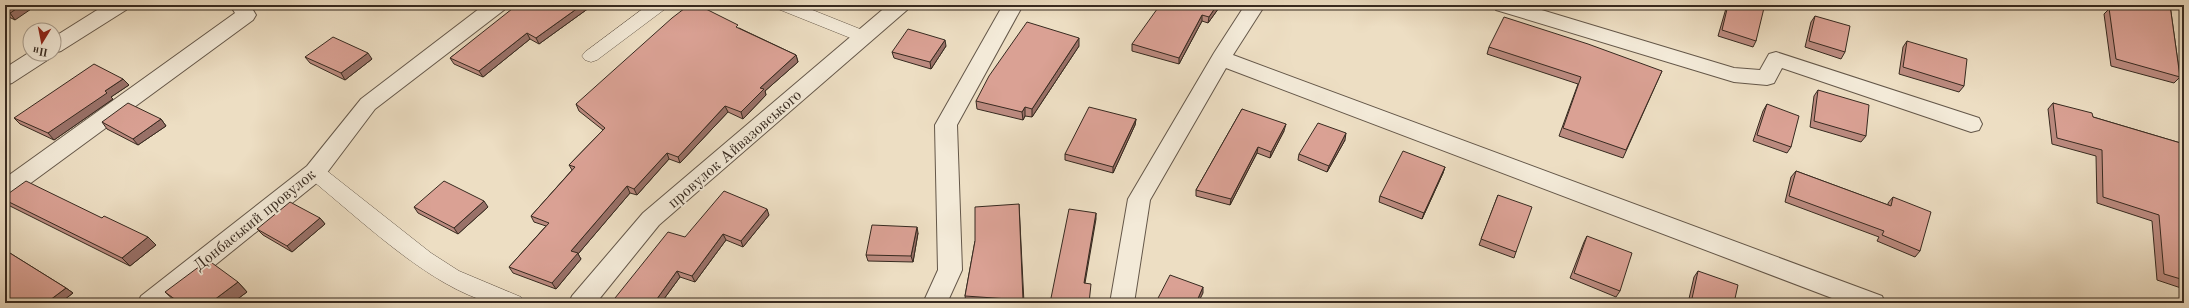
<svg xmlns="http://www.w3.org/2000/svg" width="2189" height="308" viewBox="0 0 2189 308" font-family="'Old Standard TT',serif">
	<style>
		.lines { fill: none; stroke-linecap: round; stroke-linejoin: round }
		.lane-casing { stroke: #645749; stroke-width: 1 }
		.street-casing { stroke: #645749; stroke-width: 2 }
		.lane { fill: #f3ead8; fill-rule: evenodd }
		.street { fill: #f3ead8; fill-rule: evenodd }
		.wall { fill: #bb8a7f; stroke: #372a20 }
		.shaded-wall { fill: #997168; stroke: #372a20 }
		.building { fill: #daa194; stroke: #372a20 }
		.labels { text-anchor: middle; stroke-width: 3.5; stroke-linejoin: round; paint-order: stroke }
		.street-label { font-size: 16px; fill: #372a20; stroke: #f3ead8 }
	</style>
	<rect width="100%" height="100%" fill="#eddec3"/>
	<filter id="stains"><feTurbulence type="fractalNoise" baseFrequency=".005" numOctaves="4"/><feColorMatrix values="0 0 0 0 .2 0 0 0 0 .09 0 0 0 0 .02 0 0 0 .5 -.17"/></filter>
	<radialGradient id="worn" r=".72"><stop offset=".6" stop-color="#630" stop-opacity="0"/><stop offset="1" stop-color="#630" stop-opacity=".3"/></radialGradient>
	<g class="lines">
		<defs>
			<g id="lane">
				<path d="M648,5H667L665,9L597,60L591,62L585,60L582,56L585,52Z"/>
				<path d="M776,5H800L870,33L873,37L870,41L864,43L858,41L778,9Z"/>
				<path d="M315,165L322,167L431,253L459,271L521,297L525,303C514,303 501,305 491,303C428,286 359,218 308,177L305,172L308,167Z"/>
			</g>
			<g id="street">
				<path d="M105,5H129L126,10L61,51L54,53V37Z"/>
				<path d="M230,5H250L256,15L253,20L13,196L5,199V178L235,13Z"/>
				<path d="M484,5H507L504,10L375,109L323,178L168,303H138L141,296L307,166L361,99Z"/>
				<path d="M888,5H910L907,10L659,225L596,303H569L572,296L643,213Z"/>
				<path d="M1003,5H1023L957,125L962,270L947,303H923L938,270L935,125Z"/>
				<path d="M1245,5H1265L1233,55L1882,296L1885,303H1845L1226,68L1150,200L1134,303H1110L1128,199L1214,53Z"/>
				<path d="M1493,5H1525L1734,68L1760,70L1769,54L1776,52L1979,118L1982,124L1979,130L1971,132L1782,68L1774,83L1767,85L1734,82L1496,10Z"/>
				<path d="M30,52V54H52L49,59L12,83L5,85V68Z"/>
			</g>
		</defs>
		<use href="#lane" class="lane-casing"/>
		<use href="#street" class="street-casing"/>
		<use href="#lane" class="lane"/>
		<use href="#street" class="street"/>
	</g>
	<g class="wall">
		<path d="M5,5L15,20L5,15Z"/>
		<path d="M521,5H593L539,44L530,39L483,77L454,64L450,58Z"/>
		<path d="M1221,5L1208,23L1202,21L1179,64L1132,51V44Z"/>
		<path d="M1727,5H1755L1756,41L1753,47L1718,36Z"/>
		<path d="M2109,5H2170L2180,77L2174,83L2111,66L2104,14L2110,8Z"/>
		<path d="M1815,16L1845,52L1841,59L1805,47L1811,22Z"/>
		<path d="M739,28L796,55L798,62L765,91L766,95L743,119L728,112L680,163L669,159L637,195L630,193L578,254L581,259L556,289L513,273L509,267L546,226L534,222L531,216L572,170L569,165L603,130L579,111L576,104Z"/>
		<path d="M1907,41L1964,86L1959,92L1899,74L1903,47Z"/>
		<path d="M946,46L931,69L894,58L892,52Z"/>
		<path d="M1079,46L1032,117L1025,116L1023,120L977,109L976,101Z"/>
		<path d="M1489,47L1662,71L1623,158L1559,136L1578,84L1487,54Z"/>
		<path d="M305,57L372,59L345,80L310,63Z"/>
		<path d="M129,85L111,97L113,99L54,140L20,124L14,118Z"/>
		<path d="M1818,90L1866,136L1861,142L1810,127L1814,96Z"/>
		<path d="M2053,103L2093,117L2184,144V289L2157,280L2152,221L2097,203L2096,156L2052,144L2048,109Z"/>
		<path d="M1767,104L1791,147L1787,153L1753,141L1763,111Z"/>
		<path d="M1242,109L1284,131L1270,158L1257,153L1230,205L1196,196V190Z"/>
		<path d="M161,119L166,126L138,145L107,129L102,122Z"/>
		<path d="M1136,119L1135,125L1113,173L1065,160V154Z"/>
		<path d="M1345,140L1327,172L1298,160L1299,154Z"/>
		<path d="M1445,167L1443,173L1422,219L1379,202L1380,196Z"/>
		<path d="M1796,171L1888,205V203L1893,197L1920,251L1915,257L1877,241L1879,237L1785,202L1791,177Z"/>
		<path d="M1498,195L1516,252L1514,258L1479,245Z"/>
		<path d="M5,196L156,245L130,266L10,206L5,201Z"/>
		<path d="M1019,204L1024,303H979L966,302L965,296L975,241Z"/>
		<path d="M414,207H488L458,234L418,213Z"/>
		<path d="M769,215L743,247L726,240L695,282L680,277L661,303L685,237Z"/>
		<path d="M320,218L325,224L292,252L263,235L257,229Z"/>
		<path d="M918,233L913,262L868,261L866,255Z"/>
		<path d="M1587,236L1620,291L1616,297L1570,278L1584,242Z"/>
		<path d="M5,250L66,288L73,293L60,303H11L5,299Z"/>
		<path d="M1698,271L1734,303H1688L1694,277Z"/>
		<path d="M238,282L247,292L232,303H177L165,292Z"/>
	</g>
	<g class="shaded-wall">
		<path d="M22,5H37L15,20L10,13Z"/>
		<path d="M582,5H593L539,44L536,38Z"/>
		<path d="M1217,5H1221L1208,23L1209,17Z"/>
		<path d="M1202,15V21L1179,64V58Z"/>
		<path d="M527,33L530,39L483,77L479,71Z"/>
		<path d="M1079,38V46L1032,117V109Z"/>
		<path d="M945,40L946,46L931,69L930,62Z"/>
		<path d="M368,53L372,59L345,80L341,73Z"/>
		<path d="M796,55L798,62L765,91L766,95L743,119L741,112L760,88Z"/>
		<path d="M123,79L129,85L111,97L113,99L54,140L48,133L105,91Z"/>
		<path d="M725,106L728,112L680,163L678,157Z"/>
		<path d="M1025,107V116L1023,120L1022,112Z"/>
		<path d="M161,119L166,126L138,145L133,139Z"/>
		<path d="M1136,119L1135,125L1113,173V167Z"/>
		<path d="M1286,124L1284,131L1270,158L1271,152Z"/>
		<path d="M1346,133L1345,140L1327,172L1329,166Z"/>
		<path d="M1258,147L1257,153L1230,205L1231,199Z"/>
		<path d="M667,153L669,159L637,195L634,189Z"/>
		<path d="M1445,167L1443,173L1422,219L1424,213Z"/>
		<path d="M627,186L630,193L578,254L581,259L556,289L552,283L571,251Z"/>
		<path d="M484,201L488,207L458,234L454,228Z"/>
		<path d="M767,209L769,215L743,247L741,241Z"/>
		<path d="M1096,213V219L1084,289V283Z"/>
		<path d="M320,218L325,224L292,252L287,246Z"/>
		<path d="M917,227L918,233L913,262L911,256Z"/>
		<path d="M723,234L726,240L695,282L692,276Z"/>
		<path d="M148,237L156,245L130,266L122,258Z"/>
		<path d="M677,271L680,277L661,303H654Z"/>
		<path d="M238,282L247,292L232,303H210Z"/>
		<path d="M1203,287V293L1198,303H1196Z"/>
		<path d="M66,288L73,293L60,303H46Z"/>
	</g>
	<g class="building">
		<path d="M5,5H22L10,13L5,11Z"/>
		<path d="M517,5H582L536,38L527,33L479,71L450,58Z"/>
		<path d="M689,5H698L738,25L736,27L796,55L760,88L764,89L741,112L725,106L678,157L667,153L634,189L627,186L571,251L578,253L552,283L509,267L549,223L531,216L575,167L569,165L605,128L576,104L672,18Z"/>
		<path d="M1160,5H1217L1209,17L1202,15L1179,58L1132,44Z"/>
		<path d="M1728,5H1755L1764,8L1756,41L1722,30Z"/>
		<path d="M2115,5H2170L2180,77L2116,59L2109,8L2116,9Z"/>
		<path d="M1815,16L1850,26L1845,52L1809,41Z"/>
		<path d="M1504,17L1588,44L1662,71L1626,150L1563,128L1581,77L1489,47Z"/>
		<path d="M1027,22L1079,38L1032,109L1025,107L1022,112L976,101L989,76Z"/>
		<path d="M908,29L945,40L930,62L892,52Z"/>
		<path d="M333,37L368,53L341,73L305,57Z"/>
		<path d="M1907,41L1967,59L1964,86L1903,67Z"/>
		<path d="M94,64L123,79L105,91L107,93L48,133L14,118Z"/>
		<path d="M1818,90L1869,105L1866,136L1814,121Z"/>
		<path d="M128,103L161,119L133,139L102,122Z"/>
		<path d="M2053,103L2092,113L2093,117L2184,144V280L2164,274L2159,215L2103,197L2102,150L2057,138Z"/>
		<path d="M1767,104L1799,116L1791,147L1757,135Z"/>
		<path d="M1089,107L1136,119L1113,167L1065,154Z"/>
		<path d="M1242,109L1286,124L1271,152L1258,147L1231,199L1196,190Z"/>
		<path d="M1318,123L1346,133L1329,166L1299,154Z"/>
		<path d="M1403,151L1445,167L1424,213L1380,196Z"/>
		<path d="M1796,171L1891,206L1893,197L1931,212L1920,251L1882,235L1884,231L1789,196Z"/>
		<path d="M26,181L102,218L104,216L148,237L122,258L5,200V196Z"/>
		<path d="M444,181L484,201L454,228L414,207Z"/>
		<path d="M724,191L767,209L741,241L723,234L692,276L677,271L654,303H611L668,232L685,237Z"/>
		<path d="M1498,195L1532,207L1516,252L1481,239Z"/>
		<path d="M290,202L320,218L287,246L257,229Z"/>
		<path d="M1019,204L1023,300L965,296L975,241V207Z"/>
		<path d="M1069,209L1096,213L1084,283L1091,284L1089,303H1050Z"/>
		<path d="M872,225L917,227L911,256L866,255Z"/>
		<path d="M1587,236L1632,253L1620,291L1574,273Z"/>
		<path d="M5,250L66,288L46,303H13L5,298Z"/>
		<path d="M208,260L238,282L210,303H180L165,292Z"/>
		<path d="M1698,271L1738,285L1734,303H1691Z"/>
		<path d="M1170,275L1203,287L1196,303H1160L1156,302Z"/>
		<path d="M1275,300L1283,303H1274Z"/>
	</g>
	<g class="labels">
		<g class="street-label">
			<text transform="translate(734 148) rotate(-41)" y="6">провулок Айвазовського</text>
			<text transform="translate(254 219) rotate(-39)" y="6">Донбаський провулок</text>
		</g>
	</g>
	<rect width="2189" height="308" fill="none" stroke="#eddec3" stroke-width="20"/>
	<rect x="6" y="6" width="2177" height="296" fill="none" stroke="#372a20" stroke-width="2"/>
	<rect x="10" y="10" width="2169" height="288" fill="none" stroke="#372a20"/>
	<g transform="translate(42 42) rotate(190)"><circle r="19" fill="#f3ead8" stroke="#a89d8e"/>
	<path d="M0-3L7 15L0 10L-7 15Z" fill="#8f2418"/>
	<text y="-6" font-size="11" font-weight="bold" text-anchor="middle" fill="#372a20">Пн</text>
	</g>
	<rect width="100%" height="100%" filter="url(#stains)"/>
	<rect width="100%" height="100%" fill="url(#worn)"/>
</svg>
